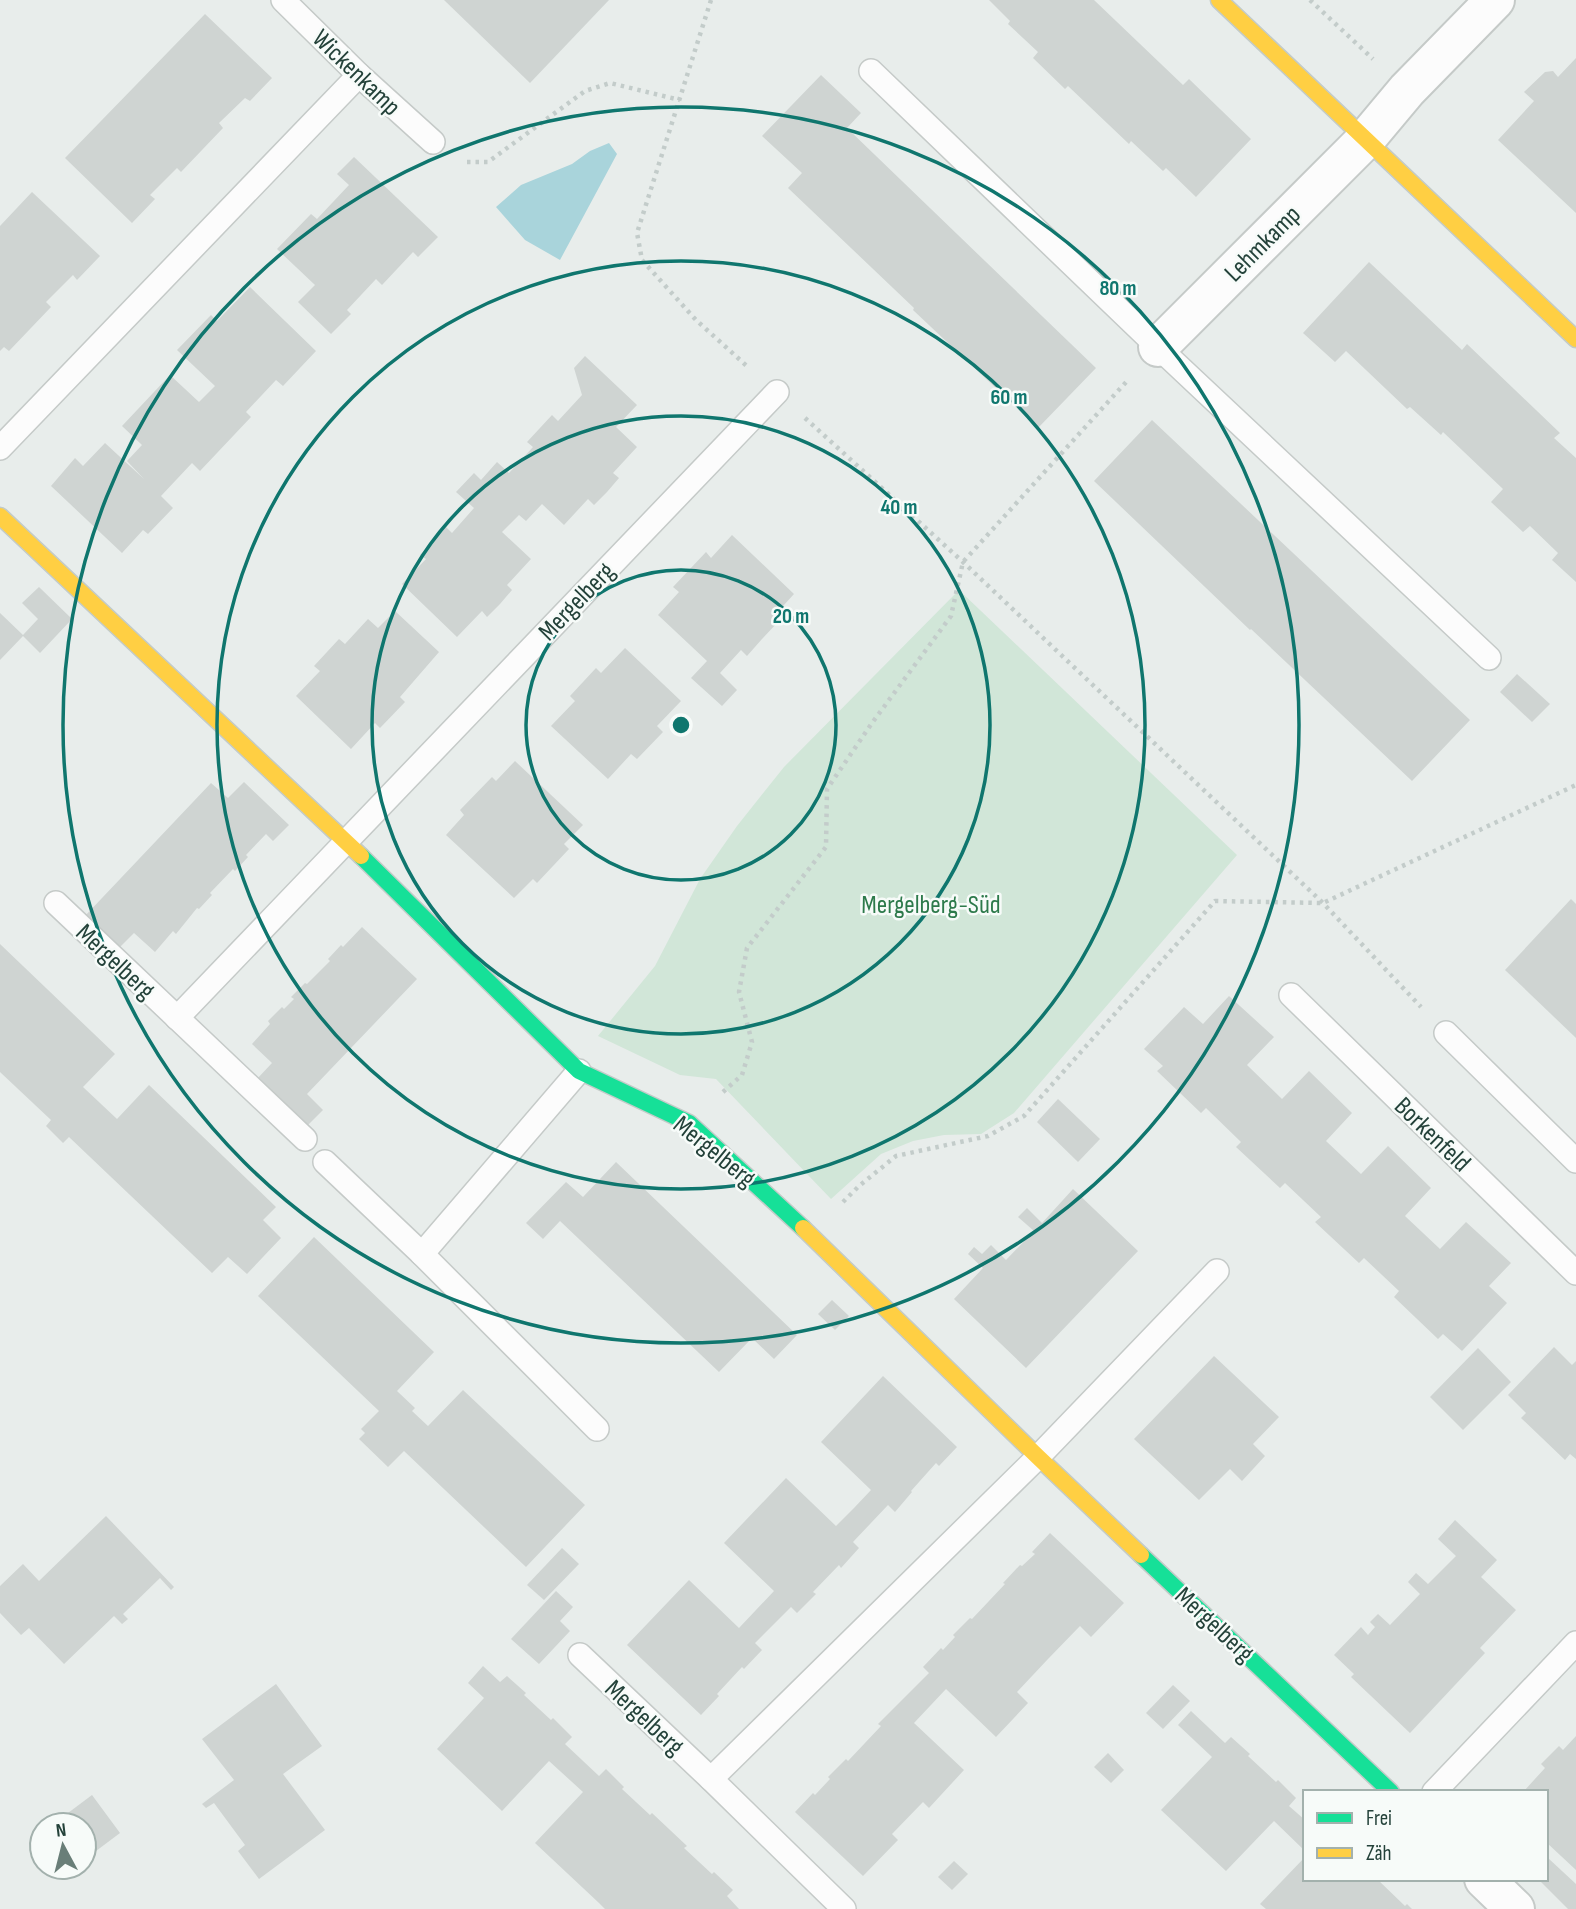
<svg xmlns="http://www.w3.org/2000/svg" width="1576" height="1909" viewBox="0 0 1576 1909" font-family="'Sofia Sans Condensed',sans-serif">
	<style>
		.green { fill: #d1e6d8 }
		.water { fill: #a9d4db }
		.building { fill: #cfd4d2 }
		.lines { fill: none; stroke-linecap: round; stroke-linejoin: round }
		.lane-casing { stroke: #c5cac8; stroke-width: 26 }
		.street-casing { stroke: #c5cac8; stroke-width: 42 }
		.fast-casing { stroke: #c3cbc8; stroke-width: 19 }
		.slow-casing { stroke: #c3cbc8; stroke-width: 19 }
		.path { stroke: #c3ccca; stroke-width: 4.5; stroke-dasharray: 3.5 5; stroke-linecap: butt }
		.lane { stroke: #fcfcfc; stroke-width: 23 }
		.street { stroke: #fcfcfc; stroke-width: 38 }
		.fast { stroke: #16e098; stroke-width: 16 }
		.slow { stroke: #ffcf43; stroke-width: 16 }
		.ring { fill: none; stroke: #0f766e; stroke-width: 3.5 }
		.labels { text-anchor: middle; stroke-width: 5; stroke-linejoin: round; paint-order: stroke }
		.street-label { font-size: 26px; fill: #24423a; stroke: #f7fbf9 }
		.park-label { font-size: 26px; fill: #2d7a4b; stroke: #f7fbf9 }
		.centre { fill: #0f766e; stroke: #f7fbf9; stroke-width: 3.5 }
		.ring-label { font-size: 21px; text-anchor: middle; font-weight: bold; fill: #0f766e; stroke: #f7fbf9; stroke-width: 5; stroke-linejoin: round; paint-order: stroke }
	</style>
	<rect width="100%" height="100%" fill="#e8edeb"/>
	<path class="green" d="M959,590L1237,855L1014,1113L981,1134L944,1135L913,1141L881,1154L831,1199L716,1079L680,1075L598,1036L655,966L700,879L737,826L784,767Z"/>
	<path class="water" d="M609,143L617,154L560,260L525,240L496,207L521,185L572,164L590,151Z"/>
	<g class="building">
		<path d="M444,0H609L530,83Z"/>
		<path d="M989,0H1094L1183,85L1189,79L1251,139L1196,197L1166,168L1163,171L1131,141L1129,144L1068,86L1065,89L1033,58L1038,52L1008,24L1010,21Z"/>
		<path d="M205,14L272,78L250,101L245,98L219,123L223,128L181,172L177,168L150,195L155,199L132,223L65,158Z"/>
		<path d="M1576,58V213L1498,140L1534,101L1524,92L1545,72L1553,71L1558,77Z"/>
		<path d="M821,75L861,113L847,128L1096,368L1038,428L913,310L914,308L788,188L802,173L762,136Z"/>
		<path d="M354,157L438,237L418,257L413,252L382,285L376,279L347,310L351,314L331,334L298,302L315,285L277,249L311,214L317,219L349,185L337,174Z"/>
		<path d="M32,192L100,256L77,280L73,275L46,302L51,307L9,351L4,347L0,351V226Z"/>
		<path d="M1369,262L1462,350L1467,344L1560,433L1554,438L1576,458V582L1552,560L1558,553L1530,526L1523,532L1491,502L1503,489L1443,432L1441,435L1410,407L1407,409L1346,351L1335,362L1303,333Z"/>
		<path d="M250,287L316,351L283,386L276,380L246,412L251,417L200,471L192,463L161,496L173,508L148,534L143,530L122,553L51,486L75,458L83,466L105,443L144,479L127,461L142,445L122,426L170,375L199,402L215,386L177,350L211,315L217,321Z"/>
		<path d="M585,356L637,405L616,427L637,447L613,473L619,478L607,492L594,505L588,499L564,525L542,504L526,521L519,515L502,532L531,559L507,585L512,590L500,604L487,617L482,611L457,637L402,584L426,559L420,555L446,527L452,533L474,508L456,492L474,473L481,480L497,462L509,473L533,447L527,442L552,415L558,421L582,395L574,368Z"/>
		<path d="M1152,420L1470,720L1412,781L1251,629L1250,630L1094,481Z"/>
		<path d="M732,535L794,594L773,617L778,622L762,639L747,656L741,650L720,673L737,690L722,706L691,678L707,661L658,615L679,592L673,587L706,552L711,558Z"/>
		<path d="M39,587L72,619L40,653L23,636L0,660V613L23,635L38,619L22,603Z"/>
		<path d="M395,611L439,652L400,697L405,702L380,728L375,723L351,749L296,696L320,671L314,666L339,639L345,644L368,619L378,628Z"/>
		<path d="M625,648L681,701L657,726L663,732L637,759L631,754L608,779L551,726L575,701L570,696L596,668L601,673Z"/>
		<path d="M1517,674L1550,704L1532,722L1500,692Z"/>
		<path d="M515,761L583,825L564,844L569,849L537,883L533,879L514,898L446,835L464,815L460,810L492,777L496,781Z"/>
		<path d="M244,782L289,825L273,841L266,834L246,855L248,857L235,871L233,869L210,893L212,895L199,909L197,908L176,934L173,931L155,952L134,933L118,949L84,917L211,783L228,798Z"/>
		<path d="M1571,899L1576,904V1038L1505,970Z"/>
		<path d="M362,927L417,979L307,1094L323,1110L306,1127L256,1080L272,1063L252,1044L270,1024L268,1021L282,1007L284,1009L294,999L291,997L305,983L307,984L330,961L328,959L341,945L343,947Z"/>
		<path d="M0,944L115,1054L83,1087L117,1119L149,1085L276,1207L263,1220L281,1238L247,1274L228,1257L212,1273L69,1137L63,1143L46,1126L51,1120L0,1072Z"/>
		<path d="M1229,996L1274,1037L1247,1065L1282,1099L1309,1071L1352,1113L1326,1141L1361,1174L1388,1146L1431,1188L1405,1216L1440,1249L1466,1222L1511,1263L1489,1286L1507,1303L1462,1351L1443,1334L1438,1339L1394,1297L1399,1291L1364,1258L1359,1263L1315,1222L1321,1217L1285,1183L1280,1188L1236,1147L1241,1142L1206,1108L1201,1113L1157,1071L1163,1066L1144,1049L1184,1007L1203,1024Z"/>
		<path d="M1058,1099L1100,1139L1078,1162L1037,1122Z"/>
		<path d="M616,1162L797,1335L774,1359L752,1338L719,1372L560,1221L543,1239L526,1223L566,1182L583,1197Z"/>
		<path d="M1073,1189L1138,1251L1026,1368L954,1299L983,1268L968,1254L974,1247L982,1254L991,1245L1006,1260L1034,1231L1018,1217L1027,1208L1042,1223Z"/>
		<path d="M314,1237L434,1352L397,1391L415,1408L412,1411L428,1426L463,1390L585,1505L526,1567L404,1451L388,1467L359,1439L365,1433L361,1429L379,1411L258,1296Z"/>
		<path d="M832,1300L849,1316L835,1330L818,1314Z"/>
		<path d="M1554,1347L1572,1365L1576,1361V1459L1570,1454L1565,1460L1521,1418L1526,1413L1508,1395Z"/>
		<path d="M1478,1348L1511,1382L1463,1430L1430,1397Z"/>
		<path d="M1214,1356L1279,1417L1253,1444L1265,1456L1242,1481L1230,1469L1199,1500L1134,1439Z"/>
		<path d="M883,1376L957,1447L939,1466L936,1463L911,1491L912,1492L895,1512L888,1505L853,1542L859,1548L841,1568L839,1565L813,1592L816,1594L797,1613L791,1607L755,1643L762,1650L744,1669L742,1667L717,1694L719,1696L701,1715L627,1645L689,1580L739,1628L774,1591L724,1543L786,1478L836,1526L854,1508L871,1490L821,1442Z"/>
		<path d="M106,1516L174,1587L171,1590L160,1578L123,1614L128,1619L122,1624L114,1616L64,1664L29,1628L21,1635L0,1613V1586L23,1564L39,1581Z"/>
		<path d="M1455,1520L1497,1560L1481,1577L1516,1610L1480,1648L1485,1653L1410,1733L1351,1677L1354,1674L1334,1655L1361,1627L1368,1635L1375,1627L1370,1622L1378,1614L1390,1625L1420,1594L1408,1582L1416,1573L1428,1584L1456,1556L1438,1539Z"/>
		<path d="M1050,1533L1124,1603L1091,1637L1080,1626L1048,1659L1017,1692L1028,1703L996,1737L946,1689L914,1723L964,1770L929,1808L923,1802L892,1834L898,1840L863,1876L795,1812L813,1793L815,1795L830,1779L828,1777L846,1759L848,1761L881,1726L878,1724L929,1673L923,1667L941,1648L943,1650L955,1637L953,1635L970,1618L972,1619L1005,1584L1003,1583L1020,1565L1022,1566L1035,1554L1032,1552Z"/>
		<path d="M562,1548L579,1564L544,1600L527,1585Z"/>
		<path d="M556,1591L573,1607L560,1621L570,1631L539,1664L511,1639Z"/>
		<path d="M483,1666L500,1682L507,1676L526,1693L524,1695L538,1708L551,1720L553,1718L572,1737L565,1744L599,1776L606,1769L624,1787L622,1789L650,1815L652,1813L687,1846L684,1848L712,1874L714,1872L733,1890L727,1896L739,1909H605L599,1903L535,1843L583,1792L549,1761L502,1811L437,1749L484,1698L468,1683Z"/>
		<path d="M276,1684L322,1746L283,1774L325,1830L259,1879L238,1851L245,1845L214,1803L206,1808L202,1804L234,1780L202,1739Z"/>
		<path d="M1173,1685L1190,1701L1163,1729L1146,1713Z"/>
		<path d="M1191,1711L1225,1743L1231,1737L1250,1754L1248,1756L1276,1782L1278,1780L1296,1798L1289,1806L1305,1820V1851L1274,1821L1226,1871L1161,1810L1212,1757L1178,1725Z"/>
		<path d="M1576,1736V1870L1546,1842V1792H1523L1545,1768L1541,1764L1559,1746L1563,1750Z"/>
		<path d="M1108,1753L1124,1770L1111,1783L1094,1767Z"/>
		<path d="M92,1795L120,1833L84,1860V1825H52Z"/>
		<path d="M1305,1857V1879H1377L1405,1906L1407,1904L1412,1909H1266L1260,1904Z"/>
		<path d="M1548,1858L1576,1884V1909H1568L1538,1879H1546V1860Z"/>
		<path d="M954,1861L968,1874L952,1890L938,1877Z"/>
	</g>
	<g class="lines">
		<defs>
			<g id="lane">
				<path d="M283,0L359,75L433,142"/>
				<path d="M871,71L1158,347L1489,658"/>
				<path d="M0,448L359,75"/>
				<path d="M56,903L305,1139"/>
				<path d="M1291,995L1576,1273"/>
				<path d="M177,1018L777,392"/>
				<path d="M1446,1033L1576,1161"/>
				<path d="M325,1162L422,1254L597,1429"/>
				<path d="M422,1254L579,1071"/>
				<path d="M580,1655L711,1779L844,1909"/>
				<path d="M711,1779L1038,1457L1217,1271"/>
				<path d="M1434,1792L1576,1643"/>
			</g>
			<g id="street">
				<path d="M1158,347L1366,139L1407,90L1495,0"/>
				<path d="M1484,1879L1515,1909"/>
			</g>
			<g id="fast">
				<path d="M361,856L579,1071L689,1123L803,1228"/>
				<path d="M1141,1555L1391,1792"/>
			</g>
			<g id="slow">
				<path d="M1219,0L1576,339"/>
				<path d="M0,516L361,856"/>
				<path d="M803,1228L1038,1457L1141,1555"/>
			</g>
		</defs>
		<use href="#lane" class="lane-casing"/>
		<use href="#street" class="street-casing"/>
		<use href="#fast" class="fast-casing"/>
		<use href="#slow" class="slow-casing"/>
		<g class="path">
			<path d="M711,0L637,233L642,260L696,320L749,368"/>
			<path d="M1310,0L1373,59"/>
			<path d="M467,162H488L585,91L610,83L680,100"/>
			<path d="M805,418L963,562L1323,903L1421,1007"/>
			<path d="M723,1092L742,1075L752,1042L739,992L747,948L826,847L827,789L872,723L951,616L963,562L1127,381"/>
			<path d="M843,1202L859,1186L896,1156L988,1136L1024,1116L1215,901L1323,903L1576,785"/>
		</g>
		<use href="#lane" class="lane"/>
		<use href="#street" class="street"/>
		<use href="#fast" class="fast"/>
		<use href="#slow" class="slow"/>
	</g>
	<g class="ring">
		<circle cx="681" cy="725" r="155"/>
		<circle cx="681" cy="725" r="309"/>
		<circle cx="681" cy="725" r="464"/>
		<circle cx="681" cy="725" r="618"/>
	</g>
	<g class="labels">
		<g class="street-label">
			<text transform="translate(357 72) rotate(44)" y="9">Wickenkamp</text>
			<text transform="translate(1262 243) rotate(-45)" y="9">Lehmkamp</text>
			<text transform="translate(576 601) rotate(-46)" y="9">Mergelberg</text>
			<text transform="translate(116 961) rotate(43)" y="9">Mergelberg</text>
			<text transform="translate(1433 1134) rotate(44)" y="9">Borkenfeld</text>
			<text transform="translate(715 1151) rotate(39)" y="9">Mergelberg</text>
			<text transform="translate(1215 1624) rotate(43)" y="9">Mergelberg</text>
			<text transform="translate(645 1717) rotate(43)" y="9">Mergelberg</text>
		</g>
		<g class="park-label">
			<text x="931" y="913">Mergelberg-Süd</text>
		</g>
	</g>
	<circle cx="681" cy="725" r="10" class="centre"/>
	<g class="ring-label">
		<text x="1118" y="295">80 m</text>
		<text x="1009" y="404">60 m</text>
		<text x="899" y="514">40 m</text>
		<text x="791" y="623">20 m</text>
	</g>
	<rect x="1303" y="1790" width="245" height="91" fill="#f7fbf9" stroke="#a3b1ad" stroke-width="2"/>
	<rect x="1317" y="1813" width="35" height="10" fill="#16e098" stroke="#a3b1ad" stroke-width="2"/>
	<text x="1366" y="1825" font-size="21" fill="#24423a">Frei</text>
	<rect x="1317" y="1848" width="35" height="10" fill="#ffcf43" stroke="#a3b1ad" stroke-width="2"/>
	<text x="1366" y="1860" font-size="21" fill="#24423a">Zäh</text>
	<g transform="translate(63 1846) rotate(353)"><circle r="33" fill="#f7fbf9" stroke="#a3b1ad" stroke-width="2"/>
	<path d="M0-5L12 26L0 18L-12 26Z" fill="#697e78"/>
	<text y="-10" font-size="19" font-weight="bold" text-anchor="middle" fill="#24423a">N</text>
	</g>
</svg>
